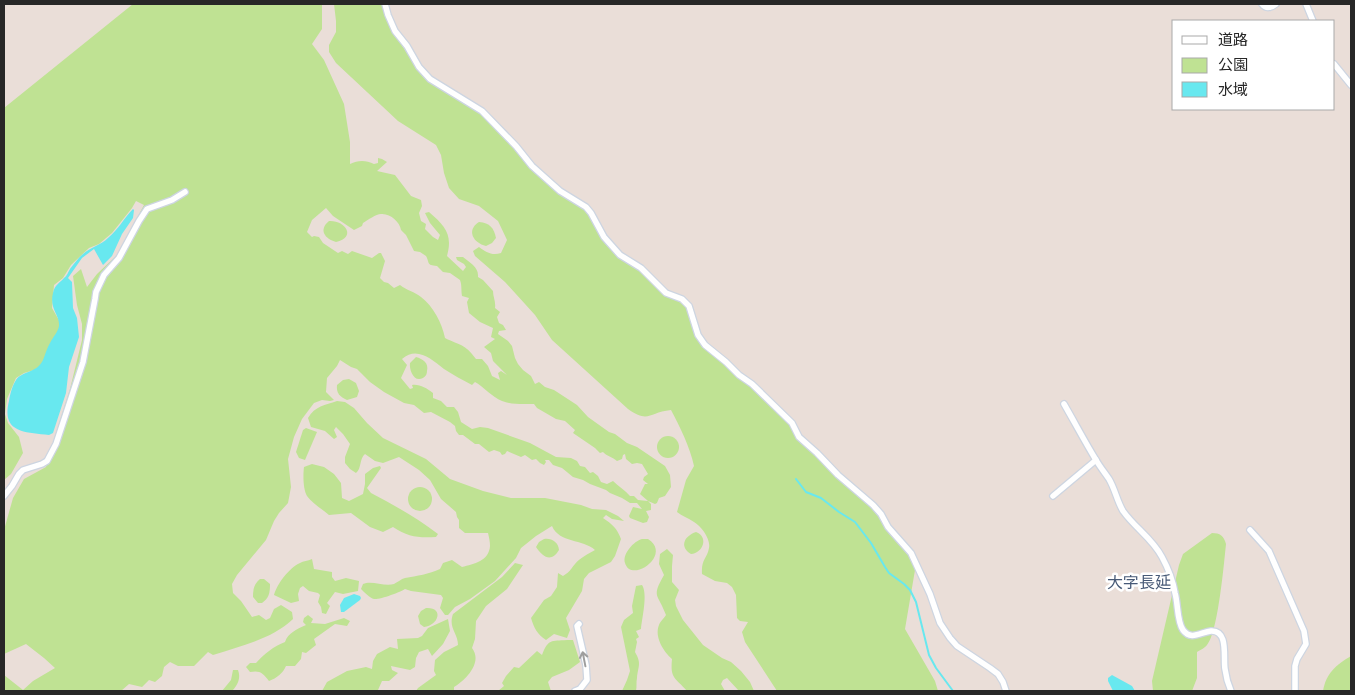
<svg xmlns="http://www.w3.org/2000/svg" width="1355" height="695" viewBox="0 0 1355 695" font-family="Arial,'Noto Sans JP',sans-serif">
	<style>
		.green { fill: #bfe293; fill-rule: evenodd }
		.water { fill: #68e8ef }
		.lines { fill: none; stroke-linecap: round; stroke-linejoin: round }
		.stream { stroke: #68e8ef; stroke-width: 2 }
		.minor-casing { stroke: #cdd5e1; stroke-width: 8 }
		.minor { stroke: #fff; stroke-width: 5.5 }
		.oneway { stroke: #9e9e9e }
		.labels { text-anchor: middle; stroke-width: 5; stroke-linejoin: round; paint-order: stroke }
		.quarter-label { font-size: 16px; fill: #485a77; stroke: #fff }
	</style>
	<rect width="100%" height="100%" fill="#eaded8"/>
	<g class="green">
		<path d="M133,4H322V29L312,44L324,60L344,104L350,142V164C358,160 366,160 374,164L378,163V158L382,159L387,162L377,171L395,175L411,196L421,200L422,206L419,213L421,221L426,224L425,229L433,237L438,240L440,235L430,223L425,213L429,212C445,226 453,234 447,256L463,271L466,267L464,264L457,260L456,257H463C470,263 479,267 478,277L483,280L493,291C493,297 496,302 495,308L500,312L497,317L499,323L503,325L506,330L499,331L498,334L508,341L512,346L515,358L518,364L523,370L531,376L535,384L539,382L545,387L554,390L577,405L588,417L609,432L615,434L627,443L637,447L665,466L670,475L671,487L665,496L659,498L657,503L655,504L648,501L640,494L645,484H648L643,480L644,477L648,474L642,464L637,463L632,464L626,459L625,454L623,455L622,459L617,461C613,457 606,456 603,452L600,453L595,448L573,433L575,430L565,421L556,419L537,408L534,404C524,404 512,405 502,401C492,397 484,387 475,382L472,385C463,380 453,375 444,369C431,359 417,346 402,359L407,365L401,378L410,389L413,388L412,385C420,384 426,388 433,393V398L441,401L447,407H454L458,412L461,422L472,429L480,427L488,428L530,443L556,457L571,458L577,461L580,466L585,467L590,473L593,472L598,476L601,482L607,484L613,481C619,487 625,490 630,496H634L638,500L648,501L651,504V510L646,511L649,517L647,522L643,523L630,518L629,516L633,507L642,509L637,503H630L622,498L610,493L606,490L590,484L583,480L573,477L562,468L553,465L549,460H545L546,462L544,465L540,463L536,459L532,460L525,455L521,457L507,451L505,454L502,455L500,452L494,450L489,452L479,444H475L463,435H459L456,431L455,426L450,422L431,412L424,413L414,405L404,403L384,392L370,382L357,369L351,367L340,360L337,366L327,378L326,392L334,400L330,401L322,400L314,403L302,419L294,437L288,459L291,487L288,503L279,513L274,521L266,540L237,575L232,584L233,593L241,601L252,617L259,615L266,620L270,618L274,609L281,605L292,612L293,619C272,639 241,646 213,655L208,652L194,666H178L170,662L164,667L162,676L155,682L149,680L142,687L129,684L121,691H4V675L23,690L33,681L55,668L44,658L26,644L4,654V530L13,498L24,479L46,467L55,436L70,389L82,340V324L77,305L73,276L81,269L87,287L97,274L117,255L144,205L136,201L132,208L112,233L99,244L89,248L71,265L63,278L54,285L52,308L60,322V328L44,360L38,369L24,373L16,378L7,399L5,414L8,423L19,437L23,453L11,474L4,480V108ZM326,208L333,216L354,230L362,226L363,223C368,220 376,214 381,214C390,213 400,222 401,230L406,235L414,251L420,252L426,256C430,263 426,265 437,266L443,272L450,273L460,280C462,285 461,290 462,296L469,298L467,302L469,313L480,322L493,328L491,337L495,339L484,347L491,353L493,361L507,375L501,371L498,373L500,380L492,376L488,366L482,359H476C464,343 461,346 445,338C442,323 433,306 421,297C415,292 406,290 400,285L394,288L388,283L384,282L380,278L385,261L381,253H379L372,258L352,251L348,254L342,251L338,253L323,243L319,237L314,236L312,237L307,232L312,220Z"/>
		<path d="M334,4H383L392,31L416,66L425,77L436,86L482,114L511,145L583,207L591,216L618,256L640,271L687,308L696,334L773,407L872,507L878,515L884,525L909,554L915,570L905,629L935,681L938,691H777L745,642L742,632L748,622L740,621L737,618L736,595L732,587L727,583L715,581L702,574C701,559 707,559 709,548C711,539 701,526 694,522C688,518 682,516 677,512L686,480L694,466C690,447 680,427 671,410C649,412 649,424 628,409L552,340L535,315L505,282L475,256L473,251L479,247C486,252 492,256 501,253L507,240L498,221L479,206L459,199L449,188L444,173L441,155L436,145L398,121L336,63L329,52V45L336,32V21Z"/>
		<path d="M329,221C345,220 357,237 336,242C325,239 318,230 329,221Z"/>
		<path d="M479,222C490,223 494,228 496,238L492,243L486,246C473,243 466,230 479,222Z"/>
		<path d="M416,357C423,359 429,363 427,371C427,374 426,376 423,378C414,383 409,370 410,363Z"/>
		<path d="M349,379L356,383L359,391L357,397L347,400C340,397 336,393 337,385L343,380Z"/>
		<path d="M337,401L345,402L354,408L367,423L383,438L426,459L450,479L483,491L511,498H545L581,505L592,509L606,510L618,516L624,521L612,519L606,515L603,518C612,524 617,528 621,539L615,556L611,562L589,573L584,579L582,591L566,618L570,630L567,638L554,634L546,640C537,634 534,628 531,618L544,600L551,596L557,587L558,573L563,576C571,571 569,571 575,564C580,558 588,554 595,550C583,539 559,543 552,526L536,536L521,548L516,558L495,581L470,599L455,607L448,615H445L440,608L443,598L441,595L411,591L405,589C401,592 379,600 374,599C370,598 364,592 361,589L363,584C372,580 384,587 394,584C398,582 401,579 405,578C417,576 429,574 440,569L443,563L452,560L462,567C474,564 489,561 490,546C490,542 489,537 488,533H465L459,528V520L457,517L456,512L441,499L430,480L419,470L399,457L383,463L375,461L365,454C359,459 362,468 356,473L350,469L345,463V457L350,444L343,434L336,427L334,430L337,437L334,439L325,431L311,427L308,418C315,406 325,405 337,401Z"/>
		<path d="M306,428L317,432L305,460L299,458L296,452L303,430Z"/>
		<circle cx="668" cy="447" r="11"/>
		<path d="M312,464L324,467L334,474L341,483L342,498L349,501L363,494L365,484V474L373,468L380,466L381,468L367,488L371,493C394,505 417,518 438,534L436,537C418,538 408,537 393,527L383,532L370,527L351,513L329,515C322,509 312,503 307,496C303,489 303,475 304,467Z"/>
		<circle cx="420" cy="499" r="12"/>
		<path d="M696,532C709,537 703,553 691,554C679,547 684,536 696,532Z"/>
		<path d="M1212,533C1220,533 1224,536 1226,544C1224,563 1218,633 1207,645C1205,648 1200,650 1197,652V678L1192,691H1153L1152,681L1179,565L1183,554Z"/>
		<path d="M544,539C552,538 558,542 559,550C551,563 543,557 536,547L539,542Z"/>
		<path d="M642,539H648C673,555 631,584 625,563C622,554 634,541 642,539Z"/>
		<path d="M667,549L673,555L672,566V582L679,590L675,600L676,606L683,620L703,645L722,658L731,662L741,671L750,682L754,691H739L727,678L723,680L721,684L725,691H687C675,677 670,679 672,659C664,652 654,637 659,625C660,622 664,618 666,615C658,593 651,598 664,575L659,564L660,554Z"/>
		<path d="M312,559L314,569L332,572V577L335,581L346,578L359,581L358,591L343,594L335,592L327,603L330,606L326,614L322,613L321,607L318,602L320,595L318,593L309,591L303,586L300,588L298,594L299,601L291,603L274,595C277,584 289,568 300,563C303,561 308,561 312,559Z"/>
		<path d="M515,563L523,565L507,589L486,606L476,621L475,639L472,648C483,662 466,680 454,687V691H416L418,688L436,675L434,671L435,660L444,652L458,645C458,633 448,628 453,614L502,577Z"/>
		<path d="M260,579H264L270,584C270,593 269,598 262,603H258L253,597C253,589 254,584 260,579Z"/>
		<path d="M642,585C648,594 642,618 641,629L636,631L639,637L636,639L637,642L635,652C642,664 638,666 637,678C636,682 637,687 636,691H622L627,680L630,671L621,627L624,620L633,613L632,606L636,586Z"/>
		<path d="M426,608C444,607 439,625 424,627L420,624L418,616L421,611Z"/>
		<path d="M308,615L313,619L311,623L325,624L344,618L350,621L347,626L335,624L314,639L316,645L306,653L302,652L301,659L295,666H286C283,673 277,678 269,681C263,673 260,670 250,672L246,667L250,663H256C264,654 274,646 285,642C288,633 297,629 306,625L303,622L304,618Z"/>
		<path d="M448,619L450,631L443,644L432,656L428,649L419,652L416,658L415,667L410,670L391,666L392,670L398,673L389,681H382L378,690L322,691L327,682L347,671L366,667L372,669L373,661L377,654L390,647L398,649L397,639L418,638L422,636L428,628Z"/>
		<path d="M567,640H573L580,662L569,670L552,677L548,682L551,691H498L504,686L502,683L506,676L514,667L519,668L537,651L542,655C548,639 551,641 567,640Z"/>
		<path d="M1351,656V691H1323C1326,673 1336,665 1351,656Z"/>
		<path d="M233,670H238C241,678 238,685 232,691H222L231,680Z"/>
	</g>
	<g class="water">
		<path d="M133,209L134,210L133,218L122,234L112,256L103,265L94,249L82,258L68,278L72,282L73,308L77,318L79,337L69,367L66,393L53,433L49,435C25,432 1,433 9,401C10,395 12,386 16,380C23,370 36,374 43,360C45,355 47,348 50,343C53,337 58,332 59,326C60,315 49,309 53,293C55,284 59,284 64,278C67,276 68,272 70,269C74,264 78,258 83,254C91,247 101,245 108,238C118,230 124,218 133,209Z"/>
		<path d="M354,594L360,596L361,598L360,600L344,612H341L340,605L344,598Z"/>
		<path d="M1112,675L1132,686L1135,691H1113L1108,681V678Z"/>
	</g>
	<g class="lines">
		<path class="stream" d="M796,479L806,492L821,498L839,512L855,522L871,543L885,567L889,573L904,584L910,590L916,602L929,655L936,668L953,691"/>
		<defs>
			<g id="minor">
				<path d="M385,4L388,15L395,31L407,46L419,67L430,79L482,111L516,146L532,166L560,191L586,207L591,213L604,237L620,255L641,268L666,293L682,299L689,306L698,335L705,345L726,362L739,375L752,384L792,423L799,437L817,453L838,475L873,505L881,514L888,527L911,553L930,594L940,623L950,638L957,646L990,668L998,674L1003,682L1006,691"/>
				<path d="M1262,4C1266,9 1271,8 1276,4"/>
				<path d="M1306,4L1313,21"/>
				<path d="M1334,64L1351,85"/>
				<path d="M1064,404C1075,423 1085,442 1096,460C1100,467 1105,473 1109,479C1115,489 1117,501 1123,511C1135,528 1152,538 1162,557C1168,568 1173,581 1175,593C1178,603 1177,622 1183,630C1191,641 1201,632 1211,631C1229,630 1223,658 1225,669C1226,677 1228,684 1231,691"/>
				<path d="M4,496L12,486L19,474L23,470L42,464L47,461L56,444L83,362L95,299L96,292L104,275L119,258L139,221L147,209L172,200L185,192"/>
				<path d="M1053,496L1096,460"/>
				<path d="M1250,530L1269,551L1304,631L1306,644L1297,659L1295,666V691"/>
				<path d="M575,691L580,689L587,680L586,665L577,626L579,624"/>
			</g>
		</defs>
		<use href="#minor" class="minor-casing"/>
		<use href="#minor" class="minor"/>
	</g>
	<defs><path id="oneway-shaft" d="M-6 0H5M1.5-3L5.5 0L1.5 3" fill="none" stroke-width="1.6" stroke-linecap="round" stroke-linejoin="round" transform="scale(1.25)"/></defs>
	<use class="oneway" href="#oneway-shaft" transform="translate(584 659) rotate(-101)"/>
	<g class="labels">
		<g class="quarter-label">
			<text x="1139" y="588">大字長延</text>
		</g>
	</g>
	<rect width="1355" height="695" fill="none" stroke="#272727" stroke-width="10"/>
	<rect x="1172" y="20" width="162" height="90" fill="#ffffff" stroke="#a9a9a9"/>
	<rect x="1182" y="36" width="25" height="8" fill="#ffffff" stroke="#a9a9a9"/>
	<text x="1218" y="45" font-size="15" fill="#272727">道路</text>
	<rect x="1182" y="58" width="25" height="15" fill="#bfe293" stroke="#a9a9a9"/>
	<text x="1218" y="70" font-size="15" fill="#272727">公園</text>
	<rect x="1182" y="82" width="25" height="15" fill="#68e8ef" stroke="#a9a9a9"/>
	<text x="1218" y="95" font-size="15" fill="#272727">水域</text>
</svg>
